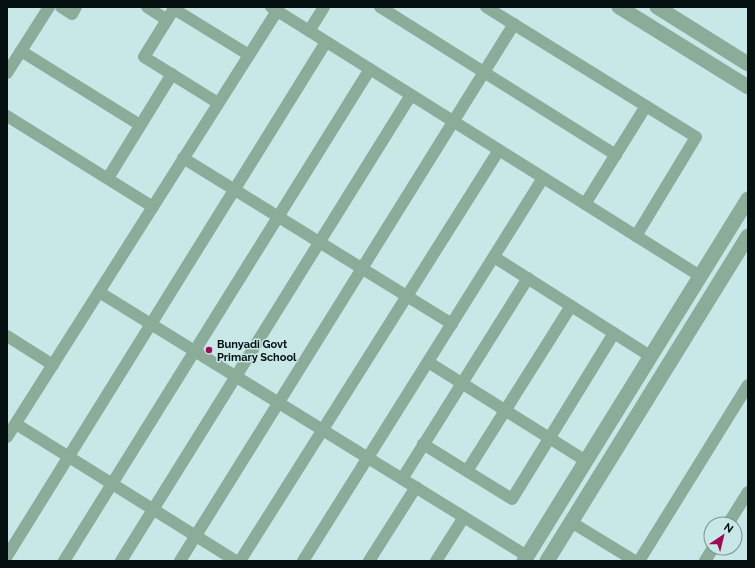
<svg xmlns="http://www.w3.org/2000/svg" width="755" height="568" viewBox="0 0 755 568" font-family="Raleway,sans-serif">
	<style>
		.lines { fill: none; stroke-linecap: round; stroke-linejoin: round }
		.minor { stroke: #8aac99; stroke-width: 12 }
		.tertiary { stroke: #8aac99; stroke-width: 15 }
		.poi-dot { fill: #9f0b54; stroke: #c7e8e7; stroke-width: 1.5 }
		.labels { text-anchor: middle; stroke-width: 3; stroke-linejoin: round; paint-order: stroke }
		.poi-label { font-size: 11px; font-weight: bold; fill: #051010; stroke: #c7e8e7; text-anchor: start }
	</style>
	<rect width="100%" height="100%" fill="#c7e8e7"/>
	<g class="lines">
		<g class="minor">
			<path d="M61,7L72,14L76,7"/>
			<path d="M147,7L167,20"/>
			<path d="M175,7L144,57L218,103"/>
			<path d="M271,7L700,276"/>
			<path d="M380,7L616,155"/>
			<path d="M486,7L696,137L636,236"/>
			<path d="M174,9L249,55"/>
			<path d="M309,31L324,7"/>
			<path d="M21,51L140,125"/>
			<path d="M7,73L49,7"/>
			<path d="M7,116L153,207"/>
			<path d="M183,158L452,324"/>
			<path d="M108,178L172,74"/>
			<path d="M585,204L646,106"/>
			<path d="M494,257L650,356"/>
			<path d="M99,292L527,556"/>
			<path d="M7,336L53,365"/>
			<path d="M428,362L586,461"/>
			<path d="M16,424L236,561"/>
			<path d="M7,437L277,11"/>
			<path d="M423,444L512,499L614,333"/>
			<path d="M467,471L571,306"/>
			<path d="M402,479L528,278"/>
			<path d="M571,522L635,561"/>
			<path d="M728,524L748,492"/>
			<path d="M7,556L326,42"/>
			<path d="M64,561L370,69"/>
			<path d="M121,561L411,95"/>
			<path d="M180,561L514,24"/>
			<path d="M240,561L499,150"/>
			<path d="M303,561L543,178"/>
			<path d="M369,561L416,487"/>
			<path d="M436,561L464,517"/>
			<path d="M639,561L748,385"/>
			<path d="M705,561L713,548"/>
		</g>
		<g class="tertiary">
			<path d="M619,7L748,87"/>
			<path d="M657,7L748,64"/>
			<path d="M524,561L748,199"/>
			<path d="M547,561L748,236"/>
		</g>
	</g>
	<circle class="poi-dot" cx="209" cy="350" r="4"/>
	<g class="labels">
		<g class="poi-label">
			<text x="217" y="348">Bunyadi Govt<tspan x="217" dy="13">Primary School</tspan></text>
		</g>
	</g>
	<rect width="755" height="568" fill="none" stroke="#051010" stroke-width="16"/>
	<g transform="translate(723 536) rotate(35)"><circle r="19" fill="#c7e8e7" stroke="#799291"/>
	<path d="M0-3L7 15L0 10L-7 15Z" fill="#9f0b54"/>
	<text y="-6" font-size="11" font-weight="bold" text-anchor="middle" fill="#051010">N</text>
	</g>
</svg>
